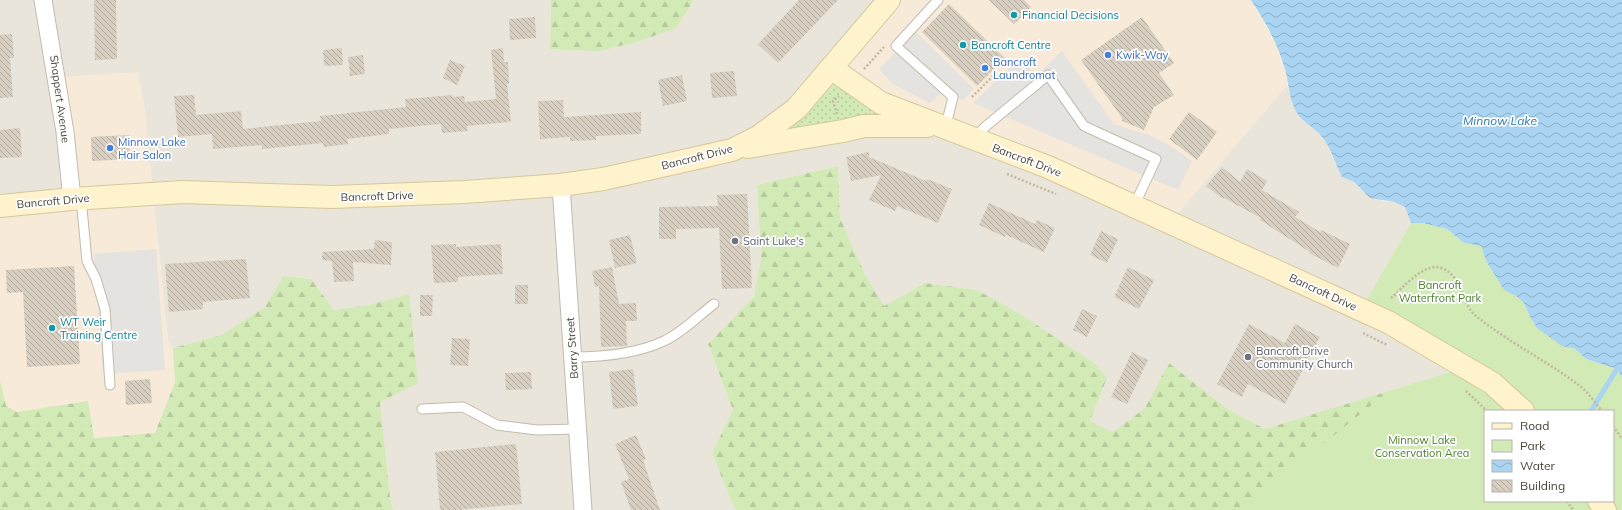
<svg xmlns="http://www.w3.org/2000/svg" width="1622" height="510" viewBox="0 0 1622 510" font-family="Mulish,sans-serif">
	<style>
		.residential { fill: #eae5da }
		.commercial { fill: #f7ead8 }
		.green { fill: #d2eab5; fill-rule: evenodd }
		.forest { fill: url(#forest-firs) }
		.garden { fill: url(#garden-dots) }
		.parking { fill: #e5e3e0 }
		.water { fill: url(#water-waves) }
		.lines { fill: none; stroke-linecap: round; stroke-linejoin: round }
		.stream { stroke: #a9d4f2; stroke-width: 5 }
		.building { fill: url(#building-back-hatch) }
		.lane-casing { stroke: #c2bbae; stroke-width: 11 }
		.street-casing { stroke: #c2bbae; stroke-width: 19 }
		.secondary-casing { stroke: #d6c79b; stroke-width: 24 }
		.path { stroke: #c4b79f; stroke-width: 2.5; stroke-dasharray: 2 2; stroke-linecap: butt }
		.lane { stroke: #fff; stroke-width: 9 }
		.street { stroke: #fff; stroke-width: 17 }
		.secondary { stroke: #fff3cd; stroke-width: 22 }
		.culture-dot { fill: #0f9aa8; stroke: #fff; stroke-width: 1.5 }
		.shop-dot { fill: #3f7fe0; stroke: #fff; stroke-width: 1.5 }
		.worship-dot { fill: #6b7280; stroke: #fff; stroke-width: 1.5 }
		.labels { text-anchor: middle; stroke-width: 3.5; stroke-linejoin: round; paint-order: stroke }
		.culture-label { font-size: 11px; fill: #0d838f; stroke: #fff; text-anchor: start }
		.shop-label { font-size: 11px; fill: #366cbe; stroke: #fff; text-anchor: start }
		.street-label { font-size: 11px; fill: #4b4439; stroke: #fff }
		.worship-label { font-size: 11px; fill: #5b616d; stroke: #fff; text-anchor: start }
		.park-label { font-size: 11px; fill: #4a7f2a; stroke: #fff }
		.water-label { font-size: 12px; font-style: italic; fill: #2e7ab2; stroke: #fff }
	</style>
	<defs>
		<pattern id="forest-firs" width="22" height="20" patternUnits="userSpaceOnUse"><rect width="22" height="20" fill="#d2eab5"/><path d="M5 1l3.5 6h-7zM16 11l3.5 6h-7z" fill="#b6ca9c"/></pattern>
		<pattern id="garden-dots" width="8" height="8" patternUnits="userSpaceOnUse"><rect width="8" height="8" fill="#d2eab5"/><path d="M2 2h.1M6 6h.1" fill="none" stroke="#b6ca9c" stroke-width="1.8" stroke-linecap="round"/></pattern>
		<pattern id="water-waves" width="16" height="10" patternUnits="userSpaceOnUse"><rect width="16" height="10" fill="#a9d4f2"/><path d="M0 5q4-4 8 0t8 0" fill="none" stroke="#8caec5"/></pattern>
		<pattern id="building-back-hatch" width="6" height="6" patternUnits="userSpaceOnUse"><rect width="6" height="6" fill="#d8cfc1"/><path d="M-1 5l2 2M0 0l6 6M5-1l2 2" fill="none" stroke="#b1aa9e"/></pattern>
	</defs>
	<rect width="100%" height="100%" fill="#f6f3ec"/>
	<path class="residential" d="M0,0H551L550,49L676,28L694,0H891L939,128L1169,223L1287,85L1297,113L1314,128L1325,141L1342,177L1354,182L1362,191L1383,201L1395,202L1405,207L1411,223L1360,311L1463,368L1265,429L1226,408L1169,363L1144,409L1113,432L1090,421L1107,378L1019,313L977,290L925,283L884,306L864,272L840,218L838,166L757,185L761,258L754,298L708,344L733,410L712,453L730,498L736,510H393L390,497L369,305L334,310L311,279L283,276L265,307L221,335L173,348L168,341L144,104L73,200L0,207Z"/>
	<g class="commercial">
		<path d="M891,0H1251L1276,45L1288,77L1287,85L1169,224L831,70Z"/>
		<path d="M138,72L144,104L168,341L173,348L175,382L155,433L94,438L88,401L17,412L6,406L0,380V207L73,200L59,77Z"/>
	</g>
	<path class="green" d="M1411,223H1423L1447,229L1464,243L1481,246L1486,261L1504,290L1516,296L1524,303L1530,317L1562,346L1575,349L1586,359L1617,369L1622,378V510H1023L1265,429L1463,368L1360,311ZM1485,411H1613V501H1485Z"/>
	<g class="forest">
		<path d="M551,0H694L676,28L637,42L599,51L550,49Z"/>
		<path d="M838,166L840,218L864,272L884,306L925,283L977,290L1019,313L1094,363L1107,378L1090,421L1113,432L1144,409L1169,363L1226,408L1265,429L1389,391L1245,507L1180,508L1178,510H736L730,498L712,453L733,410L708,344L754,297L761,258L757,185Z"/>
		<path d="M283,276L311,279L334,310L369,305L409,294L418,383L380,402L390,497L393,510H0V380L6,406L17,412L88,401L94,438L155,433L175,382L173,348L221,335L265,307Z"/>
	</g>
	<path class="garden" d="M831,70L939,128L759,138Z"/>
	<g class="parking">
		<path d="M916,32L974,89L963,100L939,94L930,103L893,84L879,69Z"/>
		<path d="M1062,51L1114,124L1151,136L1174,148L1192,161L1178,190L973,103L1020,58L1036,76Z"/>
		<path d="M156,249L165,370L103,374L94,254Z"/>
	</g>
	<path class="water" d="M1251,0H1622V378L1617,369L1586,359L1575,349L1562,346L1537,328L1530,317L1524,303L1516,296L1504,290L1486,261L1481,246L1464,243L1447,229L1423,223H1411L1405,207L1395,202L1370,198L1354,182L1342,177C1336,165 1332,152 1325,141C1318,129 1302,122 1297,113C1288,99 1289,80 1284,66C1277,42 1264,20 1251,0Z"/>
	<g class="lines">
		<path class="stream" d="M1591,411L1617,369"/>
	</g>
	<g class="building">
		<path d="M94,0H116L117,59L95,60Z"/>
		<path d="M799,0H838L778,63L758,44Z"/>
		<path d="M989,0H1024L1031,7L1014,24Z"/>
		<path d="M949,4L1005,58L977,86L922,32Z"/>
		<path d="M535,17L536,38L510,40L509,19Z"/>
		<path d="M1142,17L1174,63L1159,73L1174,95L1154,107L1144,130L1122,121V118L1081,60Z"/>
		<path d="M12,34L14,58H10L13,97L0,98V35Z"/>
		<path d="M342,48L343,65L324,66L323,50Z"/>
		<path d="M503,48L504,62H508L509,84H507L511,122L467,126L468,131L442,133L441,124L389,129V134L347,139L348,144L324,147L323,143L262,149V145L213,149L212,134L178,137L174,96L194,95L196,115L241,111L243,129L321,121L320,116L406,107L405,99L453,95L452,97L464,96L465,102L496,99L491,50Z"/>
		<path d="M363,55L365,74L350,76L348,57Z"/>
		<path d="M450,60L465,66L457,85L443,78Z"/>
		<path d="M734,71L737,96L712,98L710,73Z"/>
		<path d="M682,75L687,101L663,106L658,80Z"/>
		<path d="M563,100L564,117L641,112V134L596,136V140L570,141V137L540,139L538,101Z"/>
		<path d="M1189,112L1217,132L1197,160L1169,139Z"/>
		<path d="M20,128L22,157L0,158V130Z"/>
		<path d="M129,135L130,159L92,161L91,137Z"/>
		<path d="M869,152V157L926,181L927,179L952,189L938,223L897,206L895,211L869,200L881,175L851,181L846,157Z"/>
		<path d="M1222,167L1240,182L1247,169L1267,181L1262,190L1299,212L1295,217L1320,232L1321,230L1350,244L1338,268L1309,253L1310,252L1260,220L1261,218L1224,198L1223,199L1206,186Z"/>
		<path d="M747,194L752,288L722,289L719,228L676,229V239H659V207L718,206L717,195Z"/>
		<path d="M989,203L1035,224L1037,220L1055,228L1044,252L1006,235L1005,237L979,225Z"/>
		<path d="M1101,231L1118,239L1107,263L1090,255Z"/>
		<path d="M630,235L637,263L615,268L609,240Z"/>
		<path d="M375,240L392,242L391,265L353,262L354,281L334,282L332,261L322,260V252L374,249Z"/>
		<path d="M456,244V247L501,244L503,274L458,277V282L434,283L431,245Z"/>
		<path d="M246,259L250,298L203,302V309L169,312L165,264Z"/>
		<path d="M74,266L80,364L27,367L23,292L7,293L6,270Z"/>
		<path d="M612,267L619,304L636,303L637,321H626L627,346L601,347L599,286L595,287L592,271Z"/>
		<path d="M1128,267L1154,280L1139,309L1114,297Z"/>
		<rect x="515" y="285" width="13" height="19"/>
		<path d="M420,295H433L432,316H420Z"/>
		<path d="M1082,309L1097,316L1087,337L1073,330Z"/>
		<path d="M1249,324L1285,343L1295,324L1320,337L1285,404L1248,384L1242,397L1217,384Z"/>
		<path d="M452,338L470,339L468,366L450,365Z"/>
		<path d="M1132,352L1148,360L1127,404L1111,397Z"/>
		<path d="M633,369L638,406L613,409L609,372Z"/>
		<path d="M531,372L532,389L506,390L505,373Z"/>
		<path d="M150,379L152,403L126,405L125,381Z"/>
		<path d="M636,435L646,459L643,460L660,510H631L621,482L629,479L615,444Z"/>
		<path d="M516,444L522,504L457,510H440L435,452Z"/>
	</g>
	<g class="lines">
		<defs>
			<g id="lane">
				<path d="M938,0L896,46L953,97L945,129"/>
				<path d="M974,138L986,126L1048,75L1084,126L1156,159L1134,206"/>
				<path d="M81,198L87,261L96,279L105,309L110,385"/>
				<path d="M573,357C603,357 636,354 664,341C682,333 698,316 714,304"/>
				<path d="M422,409L463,407L497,425L537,430L578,429"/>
			</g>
			<g id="street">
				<path d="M43,0L65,132L72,199"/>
				<path d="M561,185L583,510"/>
			</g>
			<g id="secondary">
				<path d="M831,68L881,103L1048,167L1388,322L1492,383L1523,411"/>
				<path d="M748,147L843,131L864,126H927"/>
				<path d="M0,206L72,199L183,192L332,197L464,192L561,185L603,179L648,169L732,150L758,137L796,109L889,0"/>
				<path d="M1599,501L1605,510"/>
			</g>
		</defs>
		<use href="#lane" class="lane-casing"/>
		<use href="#street" class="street-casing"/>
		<use href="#secondary" class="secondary-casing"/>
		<g class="path">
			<path d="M864,69L884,47"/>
			<path d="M972,97L993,76"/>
			<path d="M837,114L833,101L839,96"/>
			<path d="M1007,174L1056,194"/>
			<path d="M1391,298C1403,288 1424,262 1441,268C1463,275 1461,304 1476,316C1508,342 1547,361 1580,386C1589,393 1595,403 1602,411"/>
			<path d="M1363,333L1387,345"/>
			<path d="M1466,391L1487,411"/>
			<path d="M1613,426L1622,439"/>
			<path d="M1567,501L1573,510"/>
		</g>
		<use href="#lane" class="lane"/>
		<use href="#street" class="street"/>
		<use href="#secondary" class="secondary"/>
	</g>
	<g class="culture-dot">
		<circle cx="1014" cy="15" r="4"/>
		<circle cx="963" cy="45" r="4"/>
		<circle cx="52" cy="328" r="4"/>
	</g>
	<g class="shop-dot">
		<circle cx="1108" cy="55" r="4"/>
		<circle cx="985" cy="68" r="4"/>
		<circle cx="110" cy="148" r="4"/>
	</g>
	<g class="worship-dot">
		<circle cx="735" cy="241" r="4"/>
		<circle cx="1248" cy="357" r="4"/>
	</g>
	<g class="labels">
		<g class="culture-label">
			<text x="1022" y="19">Financial Decisions</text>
			<text x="971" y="49">Bancroft Centre</text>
			<text x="60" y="326">WT Weir<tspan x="60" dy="13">Training Centre</tspan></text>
		</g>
		<g class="shop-label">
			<text x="1116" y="59">Kwik-Way</text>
			<text x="993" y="66">Bancroft<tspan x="993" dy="13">Laundromat</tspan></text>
			<text x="118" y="146">Minnow Lake<tspan x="118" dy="13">Hair Salon</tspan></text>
		</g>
		<g class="street-label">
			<text transform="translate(60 99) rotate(82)" y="4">Shappert Avenue</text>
			<text transform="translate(697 157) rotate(-14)" y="4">Bancroft Drive</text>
			<text transform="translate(1027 160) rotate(21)" y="4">Bancroft Drive</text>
			<text transform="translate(377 196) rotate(-2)" y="4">Bancroft Drive</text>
			<text transform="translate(53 201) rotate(-5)" y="4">Bancroft Drive</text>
			<text transform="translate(1323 292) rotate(25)" y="4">Bancroft Drive</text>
			<text transform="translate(572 348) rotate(-94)" y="4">Barry Street</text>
		</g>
		<g class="worship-label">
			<text x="743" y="245">Saint Luke's</text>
			<text x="1256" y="355">Bancroft Drive<tspan x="1256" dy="13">Community Church</tspan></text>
		</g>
		<g class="park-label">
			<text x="1440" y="289">Bancroft<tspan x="1440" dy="13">Waterfront Park</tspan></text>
			<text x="1422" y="444">Minnow Lake<tspan x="1422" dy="13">Conservation Area</tspan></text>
		</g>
		<g class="water-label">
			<text x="1500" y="125">Minnow Lake</text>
		</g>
	</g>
	<rect x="1484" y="410" width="130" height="92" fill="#ffffff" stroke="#b7b4b0"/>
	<rect x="1492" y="423" width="20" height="6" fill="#fff3cd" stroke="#b7b4b0"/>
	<text x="1520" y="430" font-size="12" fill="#4b4439">Road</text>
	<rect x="1492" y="440" width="20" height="12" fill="#d2eab5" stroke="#b7b4b0"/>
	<text x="1520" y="450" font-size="12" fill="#4b4439">Park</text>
	<rect x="1492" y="460" width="20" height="12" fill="url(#water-waves)" stroke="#b7b4b0"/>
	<text x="1520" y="470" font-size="12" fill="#4b4439">Water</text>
	<rect x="1492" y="480" width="20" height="12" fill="url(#building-back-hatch)" stroke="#b7b4b0"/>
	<text x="1520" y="490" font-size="12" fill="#4b4439">Building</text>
</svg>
